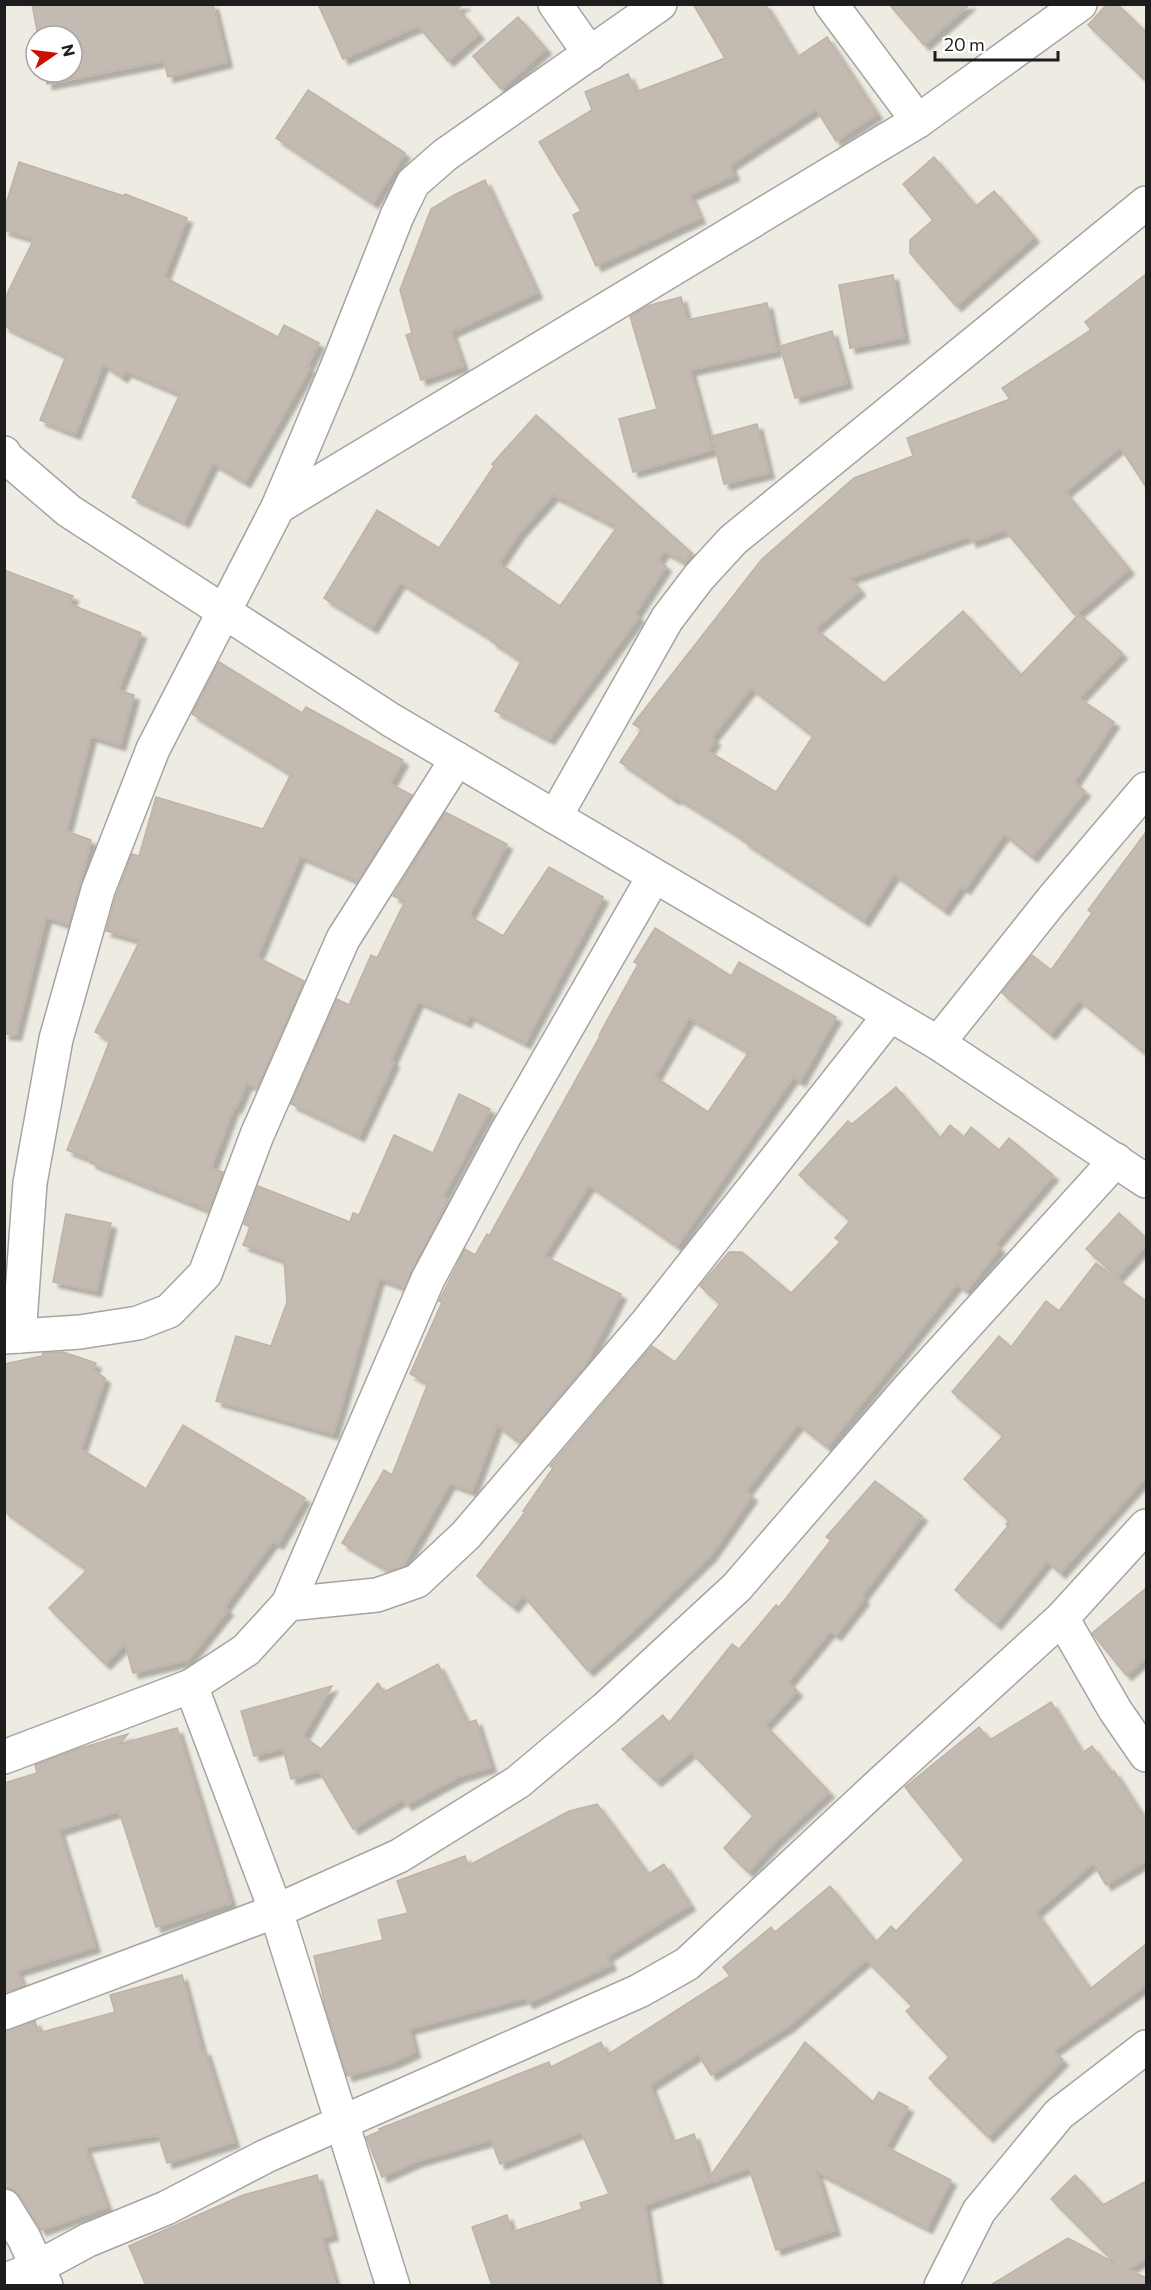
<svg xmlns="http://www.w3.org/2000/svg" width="1151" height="2290" viewBox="0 0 1151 2290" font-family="Commissioner,sans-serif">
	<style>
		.building { fill: #c3bab2; stroke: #c0b3a4; stroke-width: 1.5; fill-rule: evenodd; filter: url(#shadow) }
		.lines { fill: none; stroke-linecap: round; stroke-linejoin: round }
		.street-casing { stroke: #a4a4a4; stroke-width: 36 }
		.street { stroke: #fff; stroke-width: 33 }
	</style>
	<defs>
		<filter id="shadow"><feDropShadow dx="5.5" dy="5.5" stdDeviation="1.5" flood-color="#0004"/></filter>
	</defs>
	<rect width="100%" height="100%" fill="#eeebe2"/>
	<g class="building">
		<path d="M32,4H213L227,62L168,77L164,61L47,84L45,72H72V36H38Z"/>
		<path d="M318,4H465L457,8L479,34L448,61L418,26L343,59Z"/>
		<path d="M693,4H765L797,57L827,37L877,114L836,141L816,109L730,165L734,175L690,195L700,218L596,266L573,215L581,211L539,142L592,110L585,92L628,74L636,92L725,58Z"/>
		<path d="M889,4H970L924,45Z"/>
		<path d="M1107,4H1117L1146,32V81L1088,25Z"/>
		<path d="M518,17L546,49L501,89L473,56Z"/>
		<path d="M308,90L405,153L373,203L276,138Z"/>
		<path d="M934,157L976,206L994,191L1034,237L956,306L910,253V240L933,220L903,184Z"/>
		<path d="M19,162L124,196L125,194L187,218L164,277L278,337L284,325L319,343L307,367L310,368L245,482L213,463L184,522L132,497L180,394L126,371L122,377L103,364L75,434L40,420L66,356L4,326V300L34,239L4,230V210Z"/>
		<path d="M485,180L537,293L451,332L463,366L421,380L406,335L412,333L400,290L431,209L454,195Z"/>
		<path d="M1146,274V487L1120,447L1065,492L1129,569L1075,615L1005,530L971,542L969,536L850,578L860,590L815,629L884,683L963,611L1021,675L1079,614L1122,653L1079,698L1114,722L1074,782L1085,791L1032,857L1004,834L965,889L961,886L944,910L894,874L864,921L743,841L744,839L676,797L674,799L620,762L642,729L633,724L762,559L854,478L913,456L907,438L1010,399L1002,388L1091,330L1085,322ZM751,688L813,736L776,792L708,751L715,740L711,738Z"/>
		<path d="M893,275L904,338L850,348L839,285Z"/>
		<path d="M681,297L687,320L767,303L777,351L690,370L712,450L633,472L619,419L657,409L630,316L647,306Z"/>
		<path d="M832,331L847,383L795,398L780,346Z"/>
		<path d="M536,415L692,553L685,562L664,551L658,560L666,566L635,614L639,617L549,739L495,711L521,661L491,641L492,639L400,582L372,628L324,598L377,510L439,548L494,466L492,464ZM553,495L617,527L560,606L499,563L519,533Z"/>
		<path d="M757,424L769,473L724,484L712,436Z"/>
		<path d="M4,570L73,596L70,604L141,633L118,690L134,695L120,745L91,736L66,831L91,840L70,921L67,924L46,917L16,1035L4,1034Z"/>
		<path d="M219,662L302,713L306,707L403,760L390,784L412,795L358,881L300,856L257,957L304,981L257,1088L247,1083L236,1108L234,1107L211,1168L223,1172L209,1210L91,1163L90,1159L67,1150L110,1040L95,1032L140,940L106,931L116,896L132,854L139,856L156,797L263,829L291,774L192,714Z"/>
		<path d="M445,812L507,844L469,916L503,936L549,867L603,897L525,1043L469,1015L466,1022L418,1001L391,1061L394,1062L359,1136L291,1104L337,999L349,1005L371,955L377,958L405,901L393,896Z"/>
		<path d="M1146,832V1054L1079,1000L1050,1034L1002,993L1032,955L1051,970L1092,913L1088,910Z"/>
		<path d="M655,928L731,976L739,962L836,1017L800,1081L793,1077L677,1246L589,1185L544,1256L621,1294L584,1367L520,1443L497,1425L472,1491L450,1483L402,1567L389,1571L342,1543L384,1470L392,1475L428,1383L410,1374L442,1302L439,1301L465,1249L475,1255L487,1234L489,1236L600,1036L599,1035L638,964L634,962ZM689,1018L749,1052L708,1112L655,1077Z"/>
		<path d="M896,1087L940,1138L950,1125L964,1137L971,1127L999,1150L1009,1138L1053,1175L995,1244L1000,1248L966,1291L957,1284L827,1447L798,1424L746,1491L752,1496L711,1555L634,1630L588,1671L523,1595L513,1607L477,1576L525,1512L523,1511L553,1468L550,1466L652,1346L675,1362L720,1304L700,1286L729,1252H742L791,1293L840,1242L835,1238L850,1221L799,1175L848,1121L852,1124Z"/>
		<path d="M459,1094L490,1109L443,1196L448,1199L404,1287L379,1278L333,1434L216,1401L236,1336L271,1346L287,1302L284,1260L243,1245L250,1227L244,1224L258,1186L350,1222L353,1213L359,1215L394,1135L433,1153Z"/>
		<path d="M1119,1213L1146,1238V1245L1117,1277L1086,1249Z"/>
		<path d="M66,1214L111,1223L96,1291L53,1282Z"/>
		<path d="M1096,1263L1146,1301V1477L1060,1573L1047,1561L996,1624L955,1590L1008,1526L1006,1524L1009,1521L964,1479L1003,1436L952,1392L999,1336L1011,1347L1046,1301L1059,1311Z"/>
		<path d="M63,1352L96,1363L93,1370L105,1378L81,1449L146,1489L183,1425L305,1498L278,1544L273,1541L224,1607L228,1610L188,1660L133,1673L125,1644L105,1664L49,1608L87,1570L4,1511V1364L42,1356L43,1353Z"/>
		<path d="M875,1481L922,1516L861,1597L864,1599L836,1635L830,1631L788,1682L797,1691L765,1725L829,1792L777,1840L748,1872L724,1848L753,1816L691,1752L656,1781L622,1749L663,1715L669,1723L732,1644L739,1649L776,1605L779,1607L831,1540L826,1537Z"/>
		<path d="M1146,1588V1658L1126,1675L1092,1633Z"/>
		<path d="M438,1664L467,1723L476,1720L491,1767L458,1777L406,1805L403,1799L353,1829L319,1771L291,1779L283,1748L254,1756L241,1711L332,1686L303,1736L321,1749L378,1683L384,1692Z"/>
		<path d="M1051,1702L1082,1753L1092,1746L1112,1773L1114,1771L1146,1821V1861L1106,1885L1093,1863L1036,1912L1090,1989L1146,1944V1985L1053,2051L1063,2060L988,2137L929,2078L949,2057L906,2011L912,2006L866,1960L789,2026L711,2075L698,2054L650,2085L672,2142L694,2134L709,2178L805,2042L873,2102L879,2092L908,2107L886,2147L951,2180L927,2228L816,2171L835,2230L776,2250L749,2168L645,2205L658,2286H492L472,2227L507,2215L512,2232L582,2209L580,2203L609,2194L581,2132L500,2164L491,2140L417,2161L382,2177L366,2137L380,2131L379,2129L549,2062L551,2067L601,2042L607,2055L730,1976L723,1967L771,1927L775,1932L830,1886L876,1942L891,1926L896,1931L964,1860L905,1787L979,1727L990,1740Z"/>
		<path d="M177,1728L231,1903L156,1927L119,1811L59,1830L95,1947L17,1971L23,1986L4,1993V1783L37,1773L35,1765L78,1749L128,1734L120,1744Z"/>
		<path d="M597,1804L648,1874L664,1864L690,1905L607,1956L611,1965L528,2003L525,1998L409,2029L415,2052L394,2062L347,2076L325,2006L314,1956L383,1940L378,1920L408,1913L397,1881L465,1856L468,1866L569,1811Z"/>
		<path d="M182,1975L202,2051L205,2050L234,2142L167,2163L158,2135L85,2147L107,2207L41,2230L20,2196L12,2189L4,2187V2031L35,2021L38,2031L42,2030V2032L115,2012L110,1995Z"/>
		<path d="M317,2175L333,2235L322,2238L336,2286H146L129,2246L243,2195Z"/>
		<path d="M1075,2175L1103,2205L1146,2181V2258L1128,2269L1146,2278V2286H989L1068,2238L1115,2263L1051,2199Z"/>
	</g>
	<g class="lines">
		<defs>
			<g id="street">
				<path d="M555,4L590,54"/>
				<path d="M831,4L918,121"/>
				<path d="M4,453L7,458L69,511L391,720L938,1043L1146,1181"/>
				<path d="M278,507L918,121L1080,4"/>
				<path d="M555,817L667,619L699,577L733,540L1146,203"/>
				<path d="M938,1043L1052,900L1146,789"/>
				<path d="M19,1336L30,1183L56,1039L98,890L153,749L278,507L336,370L397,216L413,183L445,155L660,4"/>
				<path d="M4,1337L80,1332L138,1323L169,1311L205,1274L257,1135L343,939L457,759"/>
				<path d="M288,1604L377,1595L417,1581L466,1535L646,1324L890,1015"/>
				<path d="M1062,1618L1115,1710L1146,1755"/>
				<path d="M191,1686L276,1911L393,2286"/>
				<path d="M4,1757L191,1686L246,1650L288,1604L428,1279L505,1135L654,876"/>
				<path d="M4,2013L276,1911L399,1856L518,1782L606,1708L737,1587L909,1388L1116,1160"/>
				<path d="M4,2206L24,2238L46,2286"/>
				<path d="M4,2281L38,2267L88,2240L166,2208L266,2156L639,1991L687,1964L881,1783L1062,1618L1146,1526"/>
				<path d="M941,2286L979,2211L1059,2114L1146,2047"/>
			</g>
		</defs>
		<use href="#street" class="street-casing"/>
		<use href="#street" class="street"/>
	</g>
	<rect width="1151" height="2290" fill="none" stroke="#1d1d1d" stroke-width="12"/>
	<g transform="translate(54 54) rotate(76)"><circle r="28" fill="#ffffff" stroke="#a5a5a5" stroke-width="1.5"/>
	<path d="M0-4.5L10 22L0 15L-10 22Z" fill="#c91100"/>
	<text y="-9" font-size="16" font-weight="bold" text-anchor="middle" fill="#1d1d1d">N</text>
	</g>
	<path d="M935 51v9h123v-9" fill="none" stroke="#1d1d1d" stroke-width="3"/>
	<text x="944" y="51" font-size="18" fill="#1d1d1d" stroke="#ffffff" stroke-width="4.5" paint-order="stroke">20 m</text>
</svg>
